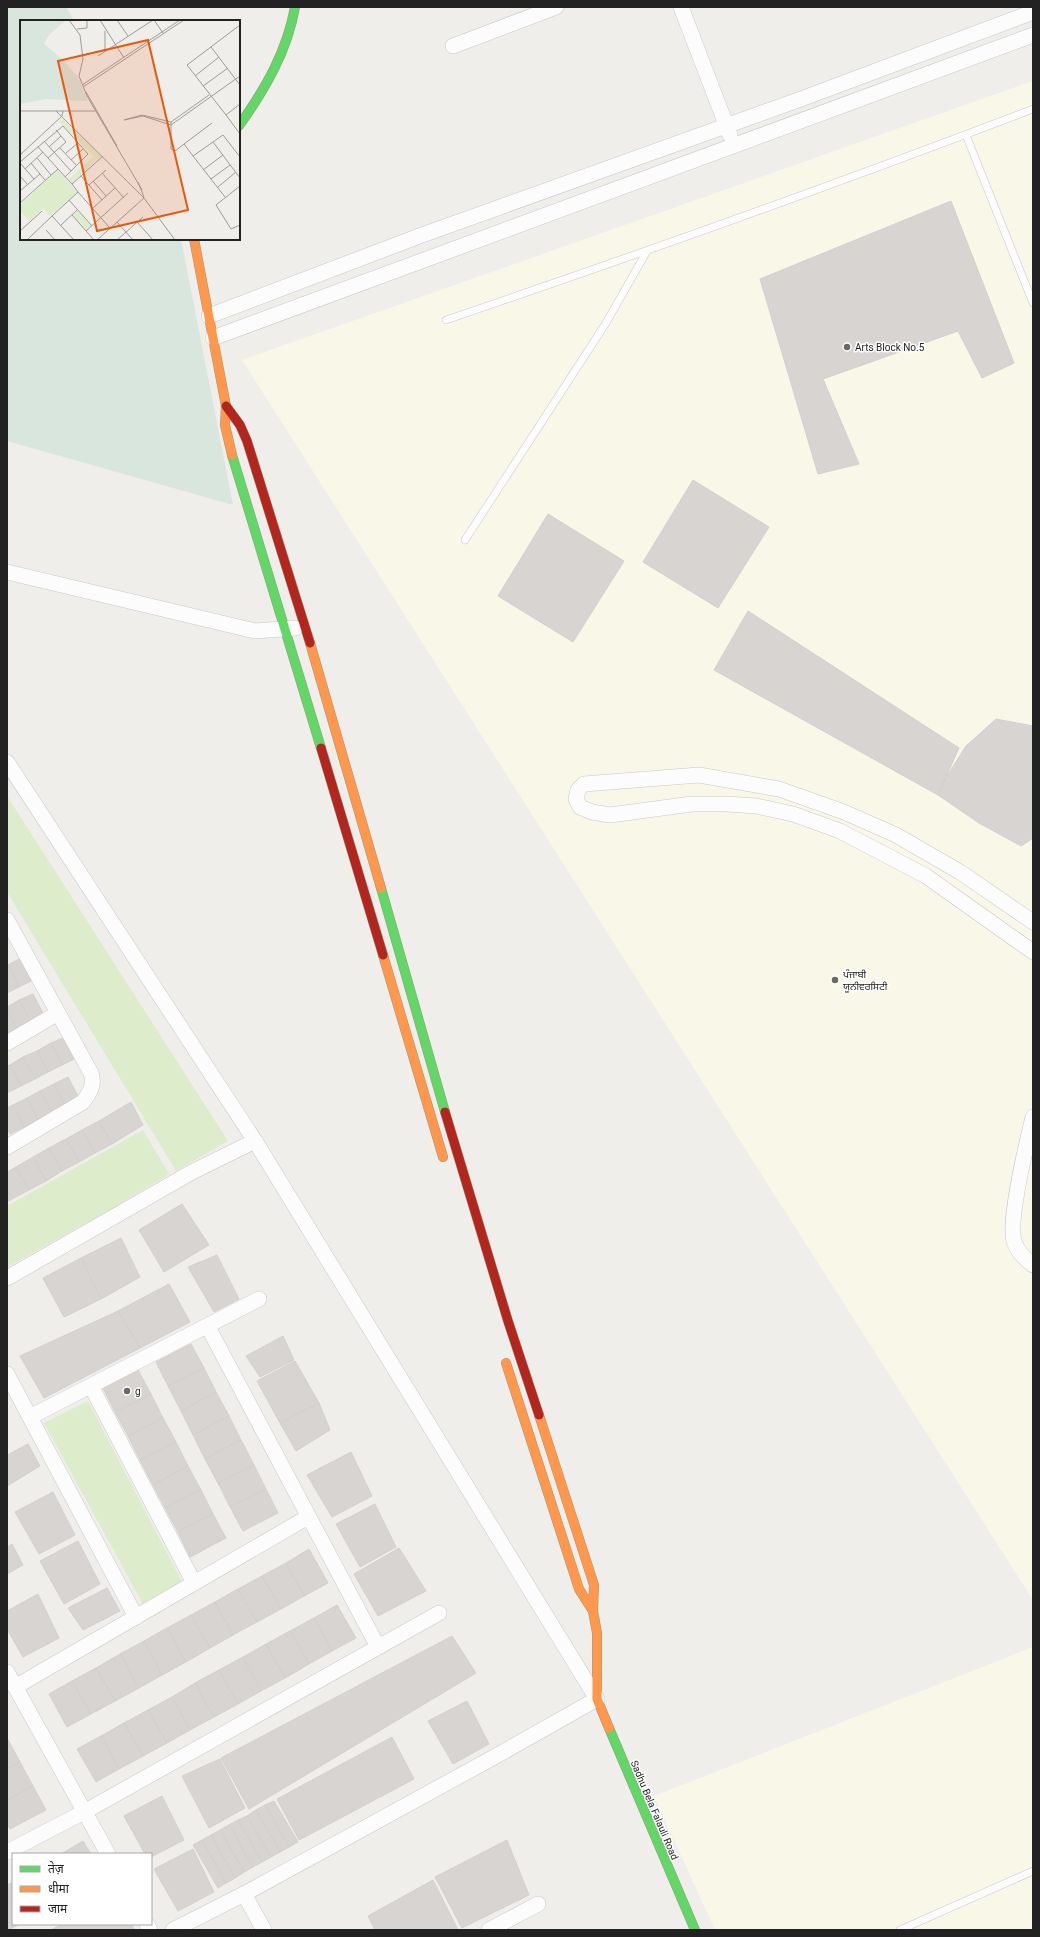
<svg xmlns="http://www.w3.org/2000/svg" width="1040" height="1937" viewBox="0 0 1040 1937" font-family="Roboto,'Noto Sans Devanagari','Noto Sans Gurmukhi',sans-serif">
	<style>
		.education { fill: #f8f7e8 }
		.grass { fill: #ddeccb }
		.wetland { fill: #d9e6de }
		.building { fill: #d7d4d2; stroke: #d3d0cc }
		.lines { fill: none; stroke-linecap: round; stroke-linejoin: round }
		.lane-casing { stroke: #c9c8c7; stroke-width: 8 }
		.street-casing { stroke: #c9c8c7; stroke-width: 16 }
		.fast-casing { stroke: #999a82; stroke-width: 10 }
		.slow-casing { stroke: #999a82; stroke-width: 10 }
		.jam-casing { stroke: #999a82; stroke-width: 10 }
		.lane { stroke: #fdfcfc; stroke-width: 7 }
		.street { stroke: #fdfcfc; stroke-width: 15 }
		.fast { stroke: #63d668; stroke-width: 9 }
		.slow { stroke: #ff974d; stroke-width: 9 }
		.jam { stroke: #b3261e; stroke-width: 9 }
		.poi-dot { fill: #6a6968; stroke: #fff; stroke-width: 1.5 }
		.labels { text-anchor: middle; stroke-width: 3; stroke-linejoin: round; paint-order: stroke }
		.poi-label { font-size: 10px; fill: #222; stroke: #fff; text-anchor: start }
		.street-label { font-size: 10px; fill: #222; stroke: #fff }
		.inset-road { fill: none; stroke: #9e9c9b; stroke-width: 1 }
		.view { fill: #e8590c; fill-opacity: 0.15; stroke: #e8590c; stroke-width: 2 }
		.inset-edge { fill: none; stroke: #222; stroke-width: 2 }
	</style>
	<rect width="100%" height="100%" fill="#f0eeeb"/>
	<g class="education">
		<path d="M1033,81V1600L242,360Z"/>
		<path d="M1033,1647V1930H715L654,1796Z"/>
	</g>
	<g class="grass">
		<path d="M7,796L228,1141L176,1171L7,892Z"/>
		<path d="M143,1130L169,1174L110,1210L7,1267V1206Z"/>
		<path d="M88,1401L182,1582L143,1604L44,1423Z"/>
	</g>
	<path class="wetland" d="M7,7H66L74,21H21V239H181L233,505L7,441Z"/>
	<g class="building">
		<path d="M951,201L1014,363L982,378L958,331L823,379L859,464L818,474L760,279Z"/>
		<path d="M693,480L769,527L718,608L643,562Z"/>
		<path d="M548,514L624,561L573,642L498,596Z"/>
		<path d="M748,611L959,748L938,795L714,670Z"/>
		<path d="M996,719L1033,726V838L1021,846L979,823L938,795L947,776L966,746Z"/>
		<path d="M21,958L33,980L19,987L8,965Z"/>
		<path d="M8,965L19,987L7,993V966Z"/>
		<path d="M33,994L44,1015L31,1022L19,1000Z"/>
		<path d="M19,1000L31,1022L17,1029L7,1007Z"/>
		<path d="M7,1010L17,1029L7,1034Z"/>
		<path d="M65,1037L76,1058L62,1065L51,1043Z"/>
		<path d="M51,1043L62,1065L48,1072L37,1051Z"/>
		<path d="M37,1051L48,1072L35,1079L23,1057Z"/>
		<path d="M23,1057L35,1079L21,1086L10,1065Z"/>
		<path d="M10,1065L21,1086L7,1093V1066Z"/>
		<path d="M68,1077L79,1098L65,1106L54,1084Z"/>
		<path d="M54,1084L65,1106L52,1113L40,1091Z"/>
		<path d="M40,1091L52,1113L38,1120L27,1098Z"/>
		<path d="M27,1098L38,1120L24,1127L13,1105Z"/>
		<path d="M131,1102L143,1125L112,1144L99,1121Z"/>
		<path d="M13,1105L24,1127L10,1134L7,1128V1108Z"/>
		<path d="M99,1121L112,1144L95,1153L82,1130Z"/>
		<path d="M82,1130L95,1153L79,1162L66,1139Z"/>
		<path d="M66,1139L79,1162L62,1171L49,1148Z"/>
		<path d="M49,1148L62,1171L46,1181L33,1157Z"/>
		<path d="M33,1157L46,1181L29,1190L16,1167Z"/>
		<path d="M16,1167L29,1190L12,1199L7,1189V1172Z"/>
		<path d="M7,1189L12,1199L7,1202Z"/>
		<path d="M182,1204L209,1245L164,1272L139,1230Z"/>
		<path d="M121,1238L140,1277L101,1299L81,1258Z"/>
		<path d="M217,1255L239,1299L214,1312L188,1267Z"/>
		<path d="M81,1258L101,1299L64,1317L43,1278Z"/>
		<path d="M169,1284L190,1322L140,1348L118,1311Z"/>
		<path d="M118,1311L140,1348L44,1398L20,1356Z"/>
		<path d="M283,1336L294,1360L260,1377L246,1356Z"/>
		<path d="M191,1344L204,1368L168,1386L156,1362Z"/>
		<path d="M295,1361L319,1403L280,1423L257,1381Z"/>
		<path d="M204,1368L216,1392L181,1411L168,1386Z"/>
		<path d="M138,1370L151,1394L115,1412L103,1388Z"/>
		<path d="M216,1392L229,1416L193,1435L181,1411Z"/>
		<path d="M151,1394L163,1418L128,1436L115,1412Z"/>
		<path d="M319,1403L330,1430L296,1451L280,1423Z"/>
		<path d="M229,1416L241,1440L205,1459L193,1435Z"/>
		<path d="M163,1418L176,1442L140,1460L128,1436Z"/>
		<path d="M241,1440L254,1465L218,1483L205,1459Z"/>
		<path d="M176,1442L188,1466L153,1485L140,1460Z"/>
		<path d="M28,1444L40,1466L7,1486V1455Z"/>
		<path d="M351,1452L372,1496L332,1517L307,1475Z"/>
		<path d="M254,1465L266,1489L230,1507L218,1483Z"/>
		<path d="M188,1466L201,1490L165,1508L153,1485Z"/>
		<path d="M266,1489L278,1513L243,1531L230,1507Z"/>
		<path d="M201,1490L213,1514L178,1532L165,1508Z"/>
		<path d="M53,1492L75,1535L39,1554L15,1512Z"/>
		<path d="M375,1504L396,1547L360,1567L336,1524Z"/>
		<path d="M213,1514L226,1538L190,1557L178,1532Z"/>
		<path d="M78,1541L100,1584L64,1604L40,1561Z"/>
		<path d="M12,1544L23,1565L7,1574V1547Z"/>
		<path d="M399,1548L426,1591L378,1616L354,1574Z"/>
		<path d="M309,1549L328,1583L304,1596L286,1563Z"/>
		<path d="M286,1563L304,1596L281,1609L262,1576Z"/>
		<path d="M262,1576L281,1609L257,1622L238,1589Z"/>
		<path d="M107,1588L120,1611L83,1630L68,1608Z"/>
		<path d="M238,1589L257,1622L233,1635L215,1602Z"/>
		<path d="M38,1594L59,1638L23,1657L7,1629V1611Z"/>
		<path d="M215,1602L233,1635L210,1648L191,1615Z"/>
		<path d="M337,1605L356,1638L332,1651L314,1618Z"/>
		<path d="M191,1615L210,1648L186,1662L167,1628Z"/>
		<path d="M314,1618L332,1651L309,1664L290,1631Z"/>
		<path d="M167,1628L186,1662L162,1675L144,1641Z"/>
		<path d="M290,1631L309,1664L285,1678L266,1644Z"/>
		<path d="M452,1636L476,1673L249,1809L221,1758Z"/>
		<path d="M144,1641L162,1675L139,1688L120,1654Z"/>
		<path d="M266,1644L285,1678L261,1691L243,1657Z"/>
		<path d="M120,1654L139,1688L115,1701L96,1668Z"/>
		<path d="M243,1657L261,1691L238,1704L219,1670Z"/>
		<path d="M96,1668L115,1701L91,1714L72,1681Z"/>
		<path d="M219,1670L238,1704L214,1717L195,1683Z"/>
		<path d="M72,1681L91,1714L67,1727L49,1694Z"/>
		<path d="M195,1683L214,1717L190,1730L172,1697Z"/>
		<path d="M172,1697L190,1730L167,1743L148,1710Z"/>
		<path d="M467,1701L489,1744L453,1764L428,1721Z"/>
		<path d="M148,1710L167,1743L143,1756L124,1723Z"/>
		<path d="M124,1723L143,1756L119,1769L101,1736Z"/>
		<path d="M101,1736L119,1769L96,1782L77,1749Z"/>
		<path d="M392,1737L414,1779L299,1840L277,1799Z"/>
		<path d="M7,1738L20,1762L7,1769Z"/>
		<path d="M220,1759L245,1808L209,1828L182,1776Z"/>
		<path d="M20,1762L33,1786L7,1800V1769Z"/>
		<path d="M33,1786L46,1810L10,1829L7,1823V1800Z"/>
		<path d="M162,1796L184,1840L151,1857V1854H145L124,1816Z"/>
		<path d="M274,1801L298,1842L289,1847L265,1805Z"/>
		<path d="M265,1805L289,1847L280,1852L256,1810Z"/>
		<path d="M256,1810L280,1852L271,1857L247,1816Z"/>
		<path d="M247,1816L271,1857L262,1862L238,1820Z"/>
		<path d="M238,1820L262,1862L253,1867L229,1825Z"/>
		<path d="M229,1825L253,1867L244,1872L220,1830Z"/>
		<path d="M220,1830L244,1872L235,1878L211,1835Z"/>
		<path d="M211,1835L235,1878L226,1883L202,1840Z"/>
		<path d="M202,1840L226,1883L218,1888L193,1845Z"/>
		<path d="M507,1840L529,1895L462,1928L435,1877Z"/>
		<path d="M83,1841L91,1854H61Z"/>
		<path d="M193,1849L214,1892L178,1911L154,1869Z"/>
		<path d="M433,1880L458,1930H375L368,1916Z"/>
		<path d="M13,1882V1924H20L12,1928L7,1920V1885Z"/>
		<path d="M7,1920L12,1928L9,1930H7Z"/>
		<path d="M62,1924H131L135,1930H51Z"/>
	</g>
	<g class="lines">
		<defs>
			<g id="lane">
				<path d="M966,135L1033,303"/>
				<path d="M446,320C643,253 839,183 1033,109"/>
				<path d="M465,540L606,323L647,251"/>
				<path d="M900,1930L1033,1871"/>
			</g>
			<g id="street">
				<path d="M681,7L730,135"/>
				<path d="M453,46L556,7"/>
				<path d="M209,316L422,235L801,99L1033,12"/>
				<path d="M213,338L1033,35"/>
				<path d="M7,572L255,631L295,628"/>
				<path d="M7,762L255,1141L597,1699L496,1756L244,1894L173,1930"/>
				<path d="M7,920L91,1073C95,1085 90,1092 83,1102L7,1147"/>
				<path d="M1033,922L960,872L896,835L844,812L779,789L699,775L584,784L578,790L576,799L580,807L592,812L610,815L692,804H727L756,806L793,814L840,831L926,876L1033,952"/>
				<path d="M7,1043L58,1013"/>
				<path d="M1033,1117C1027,1142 1008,1219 1014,1241C1017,1251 1026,1260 1033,1265"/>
				<path d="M7,1278L192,1172L255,1141"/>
				<path d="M208,1327L378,1647"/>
				<path d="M7,1374L136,1617"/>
				<path d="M91,1386L194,1583"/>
				<path d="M30,1417L259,1299"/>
				<path d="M7,1672L108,1854"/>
				<path d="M15,1687L308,1517"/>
				<path d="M7,1852L84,1812L439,1613"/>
				<path d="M244,1894L264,1930"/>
				<path d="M147,1924L150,1930"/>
				<path d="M489,1930L538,1904"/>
			</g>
			<g id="fast">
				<path d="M239,126C265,89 287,52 295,7"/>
				<path d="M232,455L321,748"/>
				<path d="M381,888L445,1112"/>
				<path d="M609,1728L695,1930"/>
			</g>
			<g id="slow">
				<path d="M194,239L226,406L225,425L232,455"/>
				<path d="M310,643L381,888"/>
				<path d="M383,955L443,1157"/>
				<path d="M506,1363L579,1589L593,1611"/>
				<path d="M539,1415L594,1585L593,1611L597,1633V1699L609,1728"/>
			</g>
			<g id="jam">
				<path d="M226,406L240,425L247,441L310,643"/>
				<path d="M321,748L383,955"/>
				<path d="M445,1112L508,1321L539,1415"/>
			</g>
		</defs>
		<use href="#lane" class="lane-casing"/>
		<use href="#street" class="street-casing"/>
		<use href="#fast" class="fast-casing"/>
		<use href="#slow" class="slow-casing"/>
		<use href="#jam" class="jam-casing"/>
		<use href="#lane" class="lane"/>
		<use href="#street" class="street"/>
		<use href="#fast" class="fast"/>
		<use href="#slow" class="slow"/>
		<use href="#jam" class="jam"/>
	</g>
	<g class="poi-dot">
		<circle cx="847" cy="347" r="4"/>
		<circle cx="835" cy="980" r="4"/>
		<circle cx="127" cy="1391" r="4"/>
	</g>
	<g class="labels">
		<g class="poi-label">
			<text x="855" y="351">Arts Block No.5</text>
			<text x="843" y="978">ਪੰਜਾਬੀ<tspan x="843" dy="12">ਯੂਨੀਵਰਸਿਟੀ</tspan></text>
			<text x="135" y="1395">g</text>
		</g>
		<g class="street-label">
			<text transform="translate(655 1810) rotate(67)" y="4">Sadhu Bela Falauli Road</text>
		</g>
	</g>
	<g transform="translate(20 20)">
		<rect width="220" height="220" fill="#f0eeeb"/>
		<path d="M42,99L81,136L77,140L39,101ZM73,137L76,140L52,163L49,159ZM38,150L57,172L30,196L23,188L9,201L0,191V185ZM58,191L71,206L66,210L52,195Z" fill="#ddeccb"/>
		<path d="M0,0H46L29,15L24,24L42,39L58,57L68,81L26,79L0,84Z" fill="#d9e6de"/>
		<path class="inset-road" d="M49,0L60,15L63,39L59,56L67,76L122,170M80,0L104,38M97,0L108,16M134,0L143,13M57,9L67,8V0M191,27L220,65M85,32V11M78,36L133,0M175,56L199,37M62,65L160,0M183,66L208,48M63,67L164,0M66,72L97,126M189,75L151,102L122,95L104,100L123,96L151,105L220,56M220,84L206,95L220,114M0,91H75M36,91L124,178L155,220M206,95L167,45L220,5M151,102V129L155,131L164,124L173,136M24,121L51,151M193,122L220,158M164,124L192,103M18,127L38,149M29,127L41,116M40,128L57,146M46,133L58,123M0,135L42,96L43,91M17,138L31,155M28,138L46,122L36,110M51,140L63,129M0,142L43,106L68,134L45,157M0,143L14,159M11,143L20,154M5,149L23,132M183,150L203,135M82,153L104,178M0,156L8,165M61,156L82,180M191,159L210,145M73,161L86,176M118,162L124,177M52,164L58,172L32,196L54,220M69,165L86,150M220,166L196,185L211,209L220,205M198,167L216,152M0,171L20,154L25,160M58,172L90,208M205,177L173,136L203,115L220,137M49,180L72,206M0,183L38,149L52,164L83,136M73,188L95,168M52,195L74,220M97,202L113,220M117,202L133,220M41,205L57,190M26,210L35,220M0,211L22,191M66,211L108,173M7,220L32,196M77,220L124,178M97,220L123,197"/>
		<path class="view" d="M128,20L168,190L77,211L38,41Z"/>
		<rect width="220" height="220" class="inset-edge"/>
	</g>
	<rect width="1040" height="1937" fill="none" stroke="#222222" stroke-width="16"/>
	<rect x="12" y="1853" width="140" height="72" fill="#ffffff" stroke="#a7a7a7"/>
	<rect x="20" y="1866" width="20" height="6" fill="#63d668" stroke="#a7a7a7"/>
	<text x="48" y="1873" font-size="12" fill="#222222">तेज़</text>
	<rect x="20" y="1886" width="20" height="6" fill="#ff974d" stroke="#a7a7a7"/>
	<text x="48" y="1893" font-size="12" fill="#222222">धीमा</text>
	<rect x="20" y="1906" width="20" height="6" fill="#b3261e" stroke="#a7a7a7"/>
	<text x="48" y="1913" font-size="12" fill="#222222">जाम</text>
</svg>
